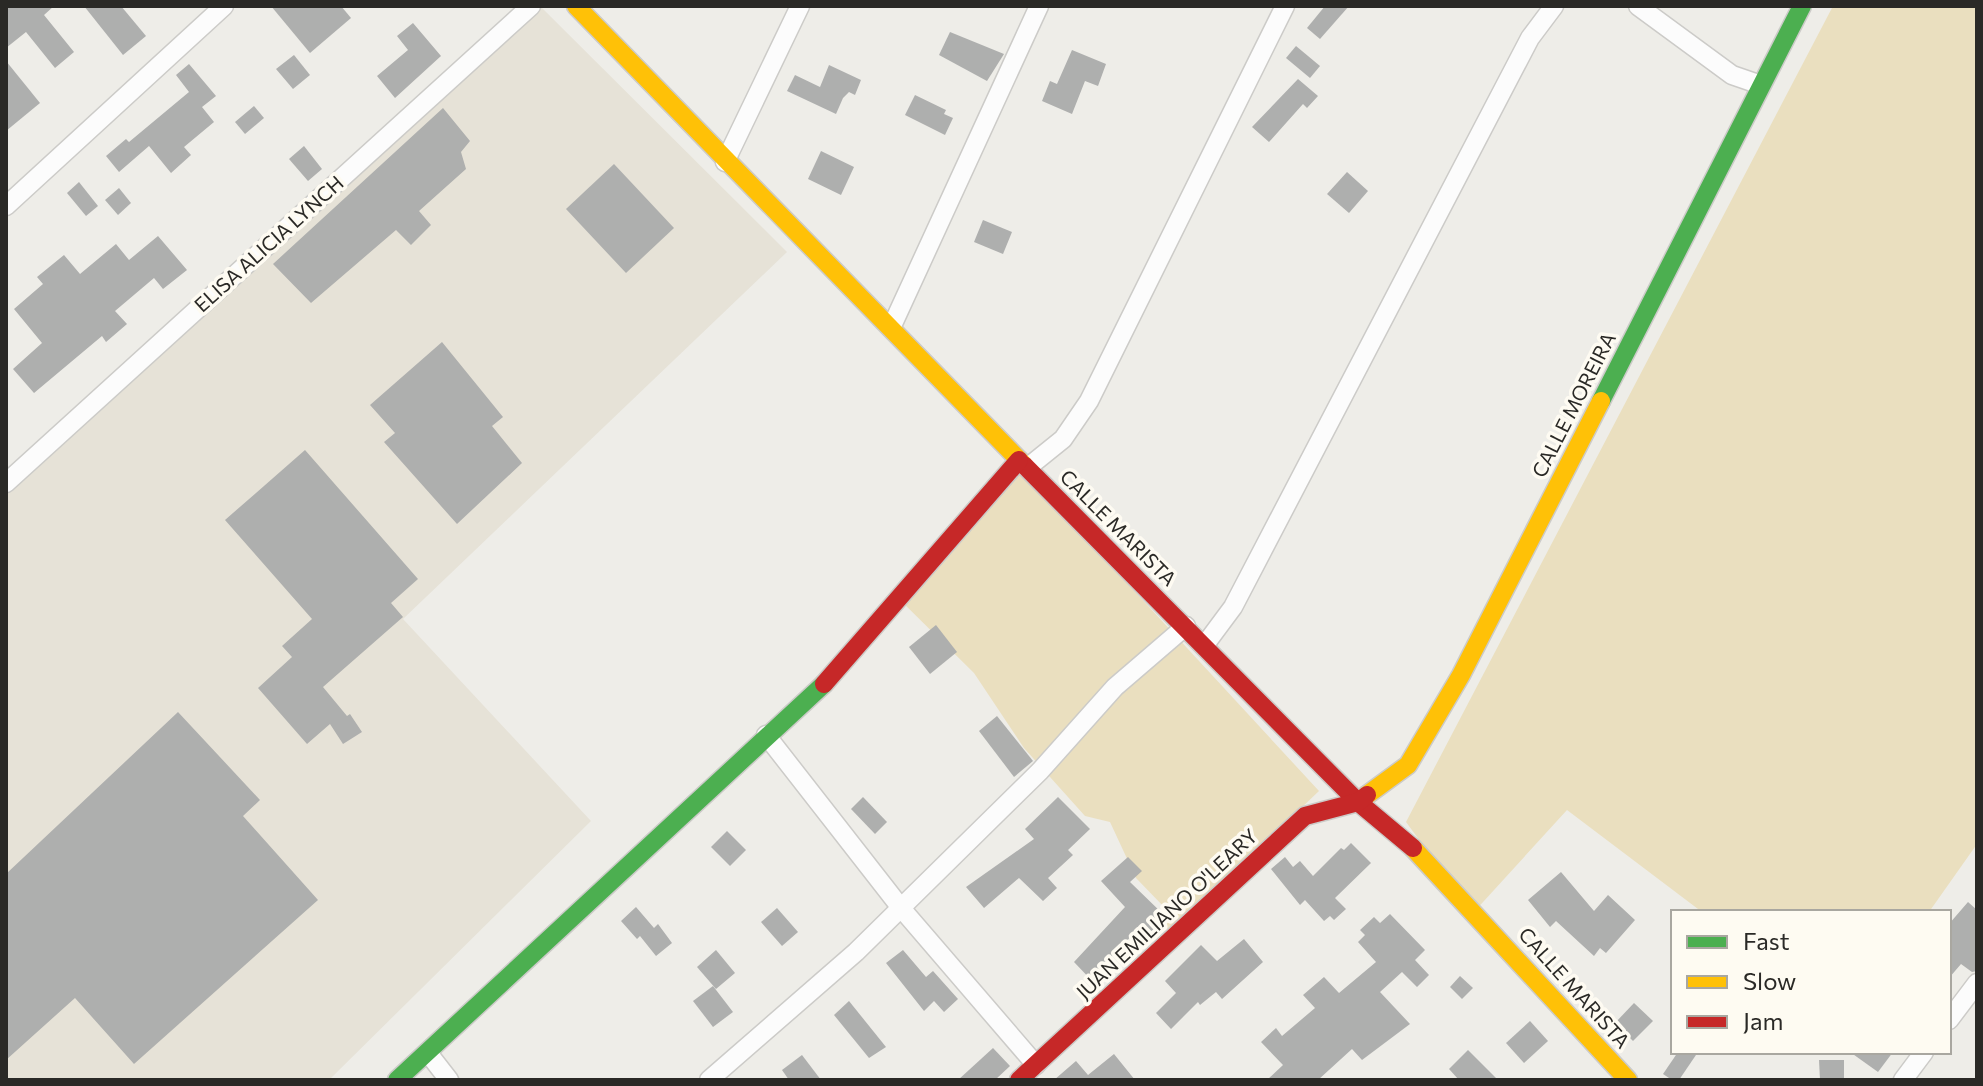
<svg xmlns="http://www.w3.org/2000/svg" width="1983" height="1086" viewBox="0 0 1983 1086" font-family="Commissioner,sans-serif">
	<style>
		.built { fill: #e6e2d7 }
		.green { fill: #eadfbf }
		.building { fill: #aeafae }
		.lines { fill: none; stroke-linecap: round; stroke-linejoin: round }
		.street-casing { stroke: #cccbc8; stroke-width: 21 }
		.fast-casing { stroke: #cccbc8; stroke-width: 21 }
		.slow-casing { stroke: #cccbc8; stroke-width: 21 }
		.jam-casing { stroke: #cccbc8; stroke-width: 21 }
		.street { stroke: #fcfcfc; stroke-width: 18 }
		.fast { stroke: #4caf50; stroke-width: 18 }
		.slow { stroke: #ffc107; stroke-width: 18 }
		.jam { stroke: #c62828; stroke-width: 18 }
		.labels { text-anchor: middle; stroke-width: 7; stroke-linejoin: round; paint-order: stroke }
		.street-label { font-size: 20px; fill: #2a2926; stroke: #fefbf2 }
	</style>
	<rect width="100%" height="100%" fill="#eeede8"/>
	<path class="built" d="M519,6H540L787,252L403,619L591,821L329,1080H6V480Z"/>
	<g class="green">
		<path d="M1833,6H1977V844L1929,912H1702L1567,810L1473,913L1406,822Z"/>
		<path d="M1018,465L1319,791L1168,935L1165,908L1136,878L1110,822L1085,816L1024,748L974,673L894,594Z"/>
	</g>
	<g class="building">
		<path d="M6,6H54L44,15L74,52L55,68L26,32L6,48Z"/>
		<path d="M84,6H121L146,36L123,55Z"/>
		<path d="M271,6H341L351,18L310,53Z"/>
		<path d="M1325,6H1349L1320,39L1307,28Z"/>
		<path d="M413,23L441,56L395,98L377,76L408,50L397,36Z"/>
		<path d="M950,32L1004,54L987,81L939,55Z"/>
		<path d="M1296,46L1320,66L1310,78L1286,58Z"/>
		<path d="M1072,50L1106,64L1098,86L1085,81L1072,114L1042,101L1050,81L1057,84Z"/>
		<path d="M294,55L310,75L293,89L276,69Z"/>
		<path d="M6,61L40,103L6,131Z"/>
		<path d="M189,64L216,96L202,107L214,122L184,147L191,155L171,173L149,146L119,172L106,156L126,139L129,142L189,92L176,75Z"/>
		<path d="M829,65L861,80L855,95L849,92L843,98L836,114L787,91L795,75L820,87Z"/>
		<path d="M1298,79L1318,96L1307,108L1303,104L1269,142L1252,127Z"/>
		<path d="M915,95L946,110L944,114L953,118L945,135L905,115Z"/>
		<path d="M254,106L264,118L245,134L235,122Z"/>
		<path d="M443,108L470,141L461,152L466,169L419,211L431,225L411,245L396,230L311,303L273,264Z"/>
		<path d="M304,146L322,169L308,181L289,159Z"/>
		<path d="M821,151L854,167L841,195L808,179Z"/>
		<path d="M614,164L674,228L626,273L566,209Z"/>
		<path d="M1347,172L1368,191L1349,213L1327,194Z"/>
		<path d="M79,182L98,206L86,216L67,193Z"/>
		<path d="M119,188L131,203L118,215L105,200Z"/>
		<path d="M983,220L1012,232L1003,254L974,242Z"/>
		<path d="M158,236L187,270L163,289L154,278L115,311L127,324L106,342L102,336L34,393L13,369L42,343L14,309L43,284L37,277L64,255L80,274L116,244L129,260Z"/>
		<path d="M442,342L503,417L492,426L522,463L457,524L384,442L395,433L370,405Z"/>
		<path d="M305,450L418,579L391,603L403,617L323,687L347,716L350,714L362,732L343,744L330,724L307,744L258,688L292,657L282,646L312,619L225,520Z"/>
		<path d="M936,625L957,652L930,674L909,647Z"/>
		<path d="M178,712L260,800L243,816L318,900L134,1064L75,998L6,1060V874Z"/>
		<path d="M997,716L1033,761L1014,777L979,731Z"/>
		<path d="M863,797L887,822L875,834L851,809Z"/>
		<path d="M1058,797L1090,829L1068,850L1073,855L1048,878L1057,888L1043,901L1019,878L984,908L966,887L1034,839L1025,829Z"/>
		<path d="M727,831L746,850L730,866L711,847Z"/>
		<path d="M1351,843L1371,863L1335,898L1346,909L1334,920L1330,916L1324,921L1305,900L1300,905L1271,869L1285,857L1293,867L1300,861L1313,876L1341,848L1344,850Z"/>
		<path d="M1128,857L1142,871L1130,882L1167,918L1147,938L1138,929L1104,965L1109,970L1095,984L1074,962L1125,907L1101,881Z"/>
		<path d="M1561,872L1594,911L1608,895L1635,920L1606,953L1600,948L1594,956L1556,921L1550,927L1528,900Z"/>
		<path d="M1968,902L1977,910V971L1972,972L1961,964L1949,978V924Z"/>
		<path d="M636,907L654,928L658,924L672,943L656,956L640,936L637,939L621,921Z"/>
		<path d="M777,908L798,932L782,946L761,922Z"/>
		<path d="M1390,914L1425,950L1415,960L1429,975L1417,987L1402,972L1380,992L1410,1024L1362,1060L1352,1049L1318,1080H1267L1283,1065L1261,1042L1276,1028L1282,1036L1315,1008L1303,995L1324,977L1339,993L1376,962L1358,942L1365,935L1360,930L1374,917L1380,923Z"/>
		<path d="M1244,939L1263,962L1222,999L1216,992L1200,1005L1198,1002L1171,1029L1156,1013L1176,993L1165,981L1201,945L1217,961Z"/>
		<path d="M716,950L735,973L716,989L697,967Z"/>
		<path d="M903,950L926,977L933,971L958,999L944,1012L934,1001L924,1011L886,963Z"/>
		<path d="M1460,976L1473,988L1462,999L1450,987Z"/>
		<path d="M713,986L733,1012L713,1027L693,1001Z"/>
		<path d="M849,1001L886,1047L869,1058L834,1015Z"/>
		<path d="M1634,1003L1653,1021L1633,1041L1615,1023Z"/>
		<path d="M1530,1021L1548,1041L1524,1063L1506,1043Z"/>
		<path d="M993,1048L1010,1066L995,1080H958Z"/>
		<path d="M1468,1050L1498,1080H1459L1449,1069Z"/>
		<path d="M1678,1052H1698L1679,1080H1672L1663,1074Z"/>
		<path d="M1850,1052H1893L1878,1072Z"/>
		<path d="M1114,1054L1135,1080H1054L1076,1061L1088,1075Z"/>
		<path d="M802,1055L821,1080H789L782,1070Z"/>
		<path d="M1819,1060H1844V1080H1820Z"/>
	</g>
	<g class="lines">
		<defs>
			<g id="street">
				<path d="M1638,6L1732,75L1761,85"/>
				<path d="M725,162L800,6"/>
				<path d="M6,206L224,6"/>
				<path d="M891,328L1039,6"/>
				<path d="M1027,468L1063,439L1089,401L1285,6"/>
				<path d="M6,483L531,6"/>
				<path d="M1204,646L1233,607L1530,38L1554,6"/>
				<path d="M766,735L901,908L1036,1065"/>
				<path d="M1949,1020L1977,983"/>
				<path d="M428,1053L449,1080"/>
				<path d="M709,1080L856,952L1040,771L1115,687L1186,626"/>
				<path d="M1903,1080L1924,1052"/>
			</g>
			<g id="fast">
				<path d="M1601,401L1802,6"/>
				<path d="M397,1080L824,684"/>
			</g>
			<g id="slow">
				<path d="M576,6L1024,465"/>
				<path d="M1367,795L1408,765L1461,675L1601,401"/>
				<path d="M1413,848L1628,1080"/>
			</g>
			<g id="jam">
				<path d="M1024,465L1358,802L1413,848"/>
				<path d="M824,684L1019,460"/>
				<path d="M1019,1080L1305,816L1358,802L1367,795"/>
			</g>
		</defs>
		<use href="#street" class="street-casing"/>
		<use href="#fast" class="fast-casing"/>
		<use href="#slow" class="slow-casing"/>
		<use href="#jam" class="jam-casing"/>
		<use href="#street" class="street"/>
		<use href="#fast" class="fast"/>
		<use href="#slow" class="slow"/>
		<use href="#jam" class="jam"/>
	</g>
	<g class="labels">
		<g class="street-label">
			<text transform="translate(269 244) rotate(-42)" y="7">ELISA ALICIA LYNCH</text>
			<text transform="translate(1574 405) rotate(-63)" y="7">CALLE MOREIRA</text>
			<text transform="translate(1118 528) rotate(45)" y="7">CALLE MARISTA</text>
			<text transform="translate(1167 914) rotate(-43)" y="7">JUAN EMILIANO O'LEARY</text>
			<text transform="translate(1574 988) rotate(48)" y="7">CALLE MARISTA</text>
		</g>
	</g>
	<rect width="1983" height="1086" fill="none" stroke="#2a2926" stroke-width="16"/>
	<rect x="1671" y="910" width="280" height="144" fill="#fefbf2" stroke="#a9a7a0" stroke-width="2"/>
	<rect x="1687" y="936" width="40" height="12" fill="#4caf50" stroke="#a9a7a0" stroke-width="2"/>
	<text x="1743" y="950" font-size="24" fill="#2a2926">Fast</text>
	<rect x="1687" y="976" width="40" height="12" fill="#ffc107" stroke="#a9a7a0" stroke-width="2"/>
	<text x="1743" y="990" font-size="24" fill="#2a2926">Slow</text>
	<rect x="1687" y="1016" width="40" height="12" fill="#c62828" stroke="#a9a7a0" stroke-width="2"/>
	<text x="1743" y="1030" font-size="24" fill="#2a2926">Jam</text>
</svg>
